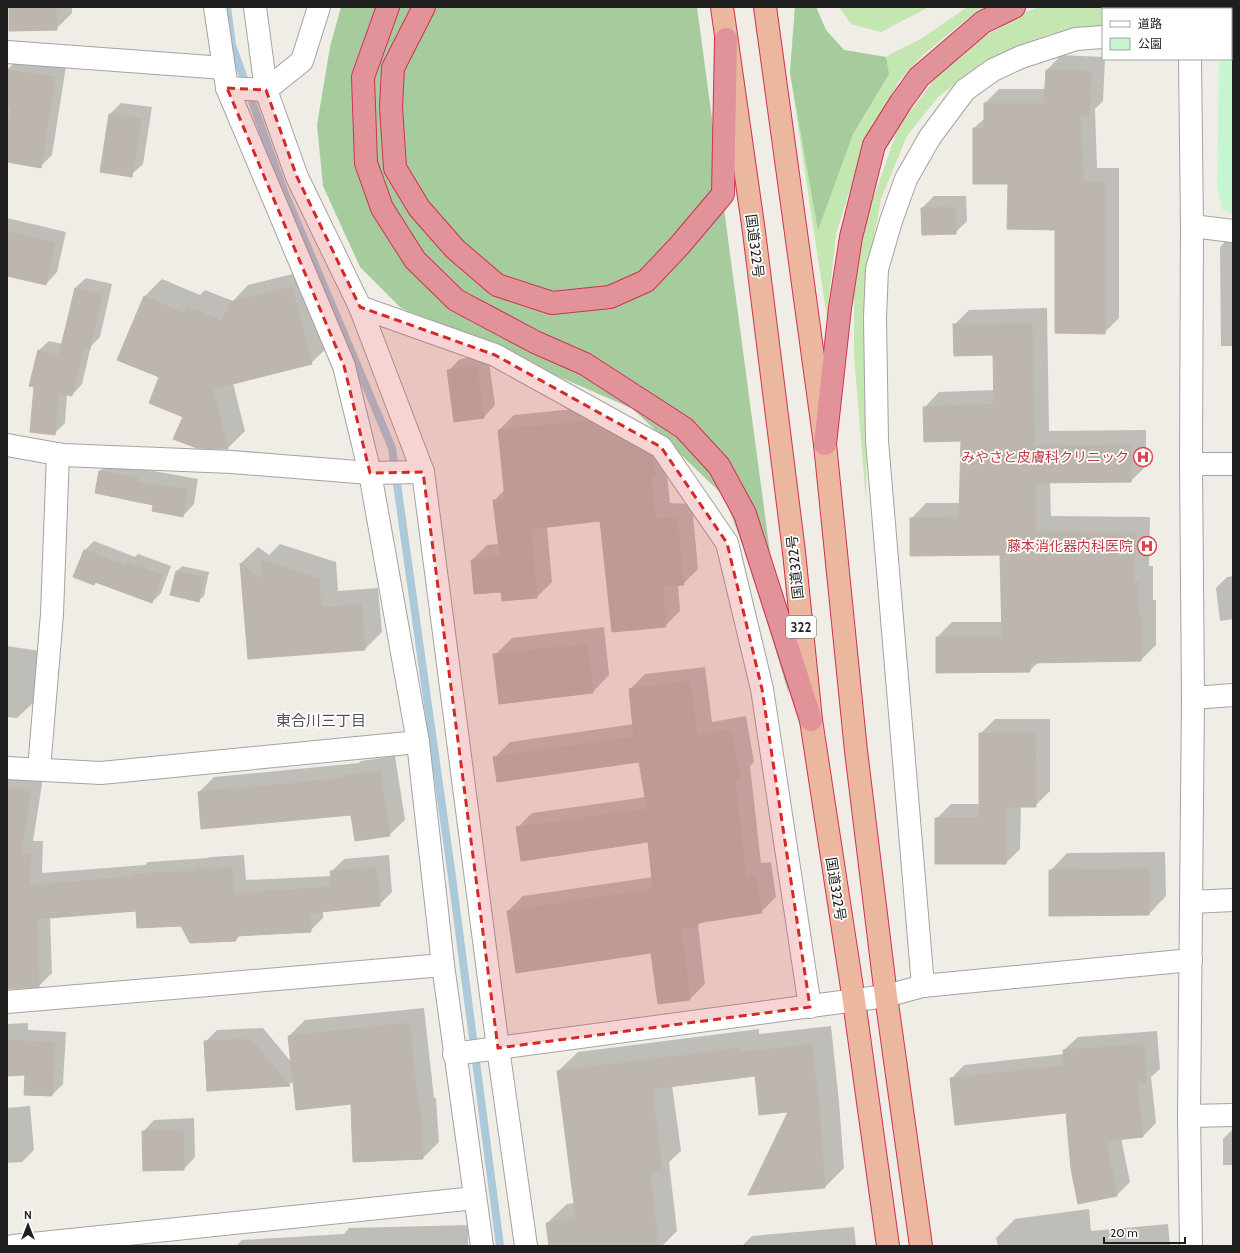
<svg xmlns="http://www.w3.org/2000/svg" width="1240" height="1253" viewBox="0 0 1240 1253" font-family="Cabin,'Noto Sans JP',sans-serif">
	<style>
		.grass { fill: #c4e6b0 }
		.forest { fill: #a6cc9e }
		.park { fill: #c6f6d0 }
		.shadow { fill: #0003 }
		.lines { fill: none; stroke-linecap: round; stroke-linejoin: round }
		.stream { stroke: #aac9da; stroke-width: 8 }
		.building { fill: #bcb6af; stroke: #c0b6a9 }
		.minor-casing { stroke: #a3a3a3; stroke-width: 24 }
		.tertiary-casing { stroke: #a3a3a3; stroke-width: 24 }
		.trunk-casing { stroke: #cf3155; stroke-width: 24 }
		.motorway-casing { stroke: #cf3155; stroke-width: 24 }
		.minor { stroke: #fff; stroke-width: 22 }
		.tertiary { stroke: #fff; stroke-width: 22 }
		.trunk { stroke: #ebb89f; stroke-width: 22 }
		.motorway { stroke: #e19399; stroke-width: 22 }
		.marked { fill: #d62828; fill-opacity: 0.2; stroke: #d62828; stroke-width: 3; stroke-dasharray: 8 5; stroke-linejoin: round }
		.labels { text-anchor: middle; stroke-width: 3.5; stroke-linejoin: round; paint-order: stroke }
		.shield { fill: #fff; stroke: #626262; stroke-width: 1 }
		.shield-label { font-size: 13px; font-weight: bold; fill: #1f1f1f }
		.street-label { font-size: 14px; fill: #1f1f1f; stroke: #fff }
		.health-label { font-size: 14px; fill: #be3a42; stroke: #fff; text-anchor: end }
		.neighbourhood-label { font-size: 15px; fill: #525252; stroke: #fff }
	</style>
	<rect width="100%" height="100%" fill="#efede6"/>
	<g class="grass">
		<path d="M795,7H816L826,30L844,50L886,57L892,53L919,40L966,8L991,7L968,18L923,55L898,82L859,161L836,234L827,318L790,73Z"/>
		<path d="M839,7H929L881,32L851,24Z"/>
		<path d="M1039,7H1152V9H1103V26L1085,30L1050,34L993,57L964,77L938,97L907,136L881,199L865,287L867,421L866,501L854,354V290L861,244L871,205L898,128L933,81L974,42L1026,12Z"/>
	</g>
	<g class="forest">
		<path d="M341,7H697L789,695L750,564L724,496L633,409L401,308L360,267L323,186L317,125L330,47Z"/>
		<path d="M795,7H816L826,30L844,50L886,57L889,74L853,134L818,230L790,73Z"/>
	</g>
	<path class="park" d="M1231,46H1233V215L1222,209L1217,186L1219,59H1231Z"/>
	<g class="shadow">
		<path d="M15,7H79L72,8V13L56,29Z"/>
		<path d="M1061,55L1103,57V59H1105L1103,101L1095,109L1097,168H1119V318L1104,333L1056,229L1009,183L974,128L985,118V103L999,89H1046L1047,70Z"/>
		<path d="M17,60L66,66L52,155L41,166L7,161V70Z"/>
		<path d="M121,103L152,107L143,164L131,175L101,171L110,114Z"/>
		<path d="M934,196H966L967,221L955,233H923L922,208Z"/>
		<path d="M7,218L66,232L57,272L46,284L7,275Z"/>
		<path d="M1233,233V346H1221L1220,247Z"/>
		<path d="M309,270L329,346L311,363L233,383L245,431L228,448L197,447L184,416L160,377L144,297L162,279L200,295L205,290L233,301L248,285Z"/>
		<path d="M86,278L112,284L100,337L91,346L82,384L72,395L67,394L65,423L54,434L38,351L49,341L63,344L75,288Z"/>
		<path d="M1047,308L1049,431L1146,430V466L1131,481L1050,482L1051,516L1150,517L1149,566H1153V600H1156V645L1141,660L1039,662L1029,671L937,637L952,622H1002L1001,554L911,519L926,503H961L962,440L924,408L939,392L995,390L994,354L954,325L969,310Z"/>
		<path d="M488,355L495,405L484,417L448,371L460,359Z"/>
		<path d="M603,406L666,465L670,503L692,504L698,569L683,584L678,585L680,611L665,626L601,519L547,526L552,582L537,597L502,591L472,560L487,545L500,544L494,501L505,489L499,430L514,415Z"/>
		<path d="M111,460L148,467V470L198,479L194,504L183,516L154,504L96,492L100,471Z"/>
		<path d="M94,541L135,557L138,554L171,566L161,593L152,602L96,582L94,584L75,576L85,550Z"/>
		<path d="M280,544L336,562L338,591L378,588L382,632L365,649L249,658L241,563L258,547L269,555Z"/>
		<path d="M182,566L209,572L204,596L198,601L177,571Z"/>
		<path d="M1233,576V619L1220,621L1216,588L1227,577Z"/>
		<path d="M604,627L609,675L592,693L495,655L512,638Z"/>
		<path d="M7,646L40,651L33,703L17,718L7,717Z"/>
		<path d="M705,667L712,722L746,716L754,762L750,766L761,863L771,862L776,897L761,912L702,921L698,925L705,984L690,999L659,1003L652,952L508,911L523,896L653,877L649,841L517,828L532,813L646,797L640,761L495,757L510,742L634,724L630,689L645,674Z"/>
		<path d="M995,719H1050V791L1035,806H1021L1020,849L1006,863L936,819L951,804H980V734Z"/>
		<path d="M395,756L405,820L389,835L351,814L199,792L214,777L359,763L361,761Z"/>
		<path d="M7,773L43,778L33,841H43L42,873L145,865L148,862L208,858L210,857L244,855L246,880L332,876L331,872L344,859L389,855L392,892L379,905L323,911V918L310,931L241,934L236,940L182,925L137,910L50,917L52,973L39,986L7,989Z"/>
		<path d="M1165,852L1166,896L1149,914L1050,871L1067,853Z"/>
		<path d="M424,1008L434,1098H436L439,1142L423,1158L351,1103L294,1080L289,1085L208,1090L205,1042L217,1030L263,1028L292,1063L289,1036L305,1020Z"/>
		<path d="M28,1023V1030L66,1032L63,1084L52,1095L27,1074L7,1075V1024Z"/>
		<path d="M831,1026L839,1102L844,1168L825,1187L790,1110L756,1075L672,1085L681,1151L669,1162L677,1231L662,1246H550L547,1223L567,1204L575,1203L558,1071L578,1052L759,1029V1034Z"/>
		<path d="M1157,1031L1160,1069L1151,1077L1156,1123L1143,1136L1121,1138L1130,1182L1116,1196L1067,1112L951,1079L964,1065L1065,1054L1064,1050L1078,1037Z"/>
		<path d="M30,1106L34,1150L22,1162L7,1163V1108Z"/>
		<path d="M194,1118L195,1157L184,1169L143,1132L154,1120Z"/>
		<path d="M1233,1129V1165H1223V1139Z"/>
		<path d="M1089,1209L1091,1231L1168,1224L1170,1246H998L996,1238L1015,1219Z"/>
		<path d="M468,1225V1246H236L242,1240L344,1234L349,1228Z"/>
		<path d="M854,1227L856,1246H742L752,1236Z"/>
	</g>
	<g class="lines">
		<path class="stream" d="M227,7L232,45L284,191L392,448L452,877L500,1246"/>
	</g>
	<g class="building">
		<path d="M9,7H56L57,30L9,31Z"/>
		<path d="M7,70L55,77L41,168L7,162V130L11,107H7Z"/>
		<path d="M1046,70L1091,71L1089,116H1080L1083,182H1105V334L1055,333V230L1007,229L1008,184H973V128H984V103H1044Z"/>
		<path d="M109,114L141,119L132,177L100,172Z"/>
		<path d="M955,207L956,234L922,235L921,208Z"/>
		<path d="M7,232L55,243L46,285L7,276Z"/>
		<path d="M292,287L312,364L213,389L228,449L197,448L173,439L183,417L149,403L159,377L117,360L144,296L184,313L187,306L222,321L230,302Z"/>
		<path d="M75,288L102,294L90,349L84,346L72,396L58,393L55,435L30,432L34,387L29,386L38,350L59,355Z"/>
		<path d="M1032,323L1034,446L1131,445V482L1035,483L1036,531L1135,532L1134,581H1138V615H1141V661L1030,663V672L936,673V637H1002L1000,555L910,556V518L959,517L961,441L924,442L923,407L994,404L993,355L954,356L953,324Z"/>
		<path d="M477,366L484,418L454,422L447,370Z"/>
		<path d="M587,421L652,456L656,477H651L655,517L677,519L684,585L662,587L666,627L612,632L600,521L531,529L537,598L502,601L501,592L474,594L471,560L500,557L493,500L505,499L498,430Z"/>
		<path d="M99,471L138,478L137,482L187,490L183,517L152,511L153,505L95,493Z"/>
		<path d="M84,550L126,566L128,562L162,575L152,603L95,582L94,585L73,577Z"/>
		<path d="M262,560L319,579L321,608L361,604L365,650L248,659L240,563L262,579Z"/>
		<path d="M176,571L204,578L199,602L170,595Z"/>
		<path d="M587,644L593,693L499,704L493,654Z"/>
		<path d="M690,681L697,736L731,730L740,778L735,779L746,878L756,876L762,913L697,923L698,927L681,929L690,1000L658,1004L651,953L516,973L507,911L653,889L648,842L521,861L516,827L647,809L639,762L497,782L493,757L634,737L629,689Z"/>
		<path d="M979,733H1035L1036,807H1006V864H935V818H979Z"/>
		<path d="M380,771L390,836L355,841L351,815L201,829L198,792L345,778V776Z"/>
		<path d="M7,787L30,791L21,854H31L29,885L134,877V874L196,871V869L232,867L233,893L332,887L330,871L376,867L380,906L310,913L311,932L236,936V941L190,943L181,926L137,928L136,911L37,919L39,987L7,989Z"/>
		<path d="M1149,869V915L1049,916V870Z"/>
		<path d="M409,1023L419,1113H421L423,1159L353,1162L351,1104L296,1110L288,1036Z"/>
		<path d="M251,1039L290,1086L207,1091L204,1041Z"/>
		<path d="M7,1040L55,1043L52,1096L24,1095L25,1075L7,1076Z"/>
		<path d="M1144,1044L1146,1083L1137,1084L1143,1137L1106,1141L1117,1196L1078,1204L1071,1169L1066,1113L955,1125L950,1078L1064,1066L1063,1050Z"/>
		<path d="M812,1045L820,1122L825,1188L748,1195L788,1112L759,1115L755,1076L652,1089L662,1171L650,1172L658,1246H549L546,1223L576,1219L557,1071L740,1048V1052Z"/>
		<path d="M183,1130L184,1170L143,1171L142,1131Z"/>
	</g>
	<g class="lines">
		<defs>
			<g id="minor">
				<path d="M215,7L227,88L344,366L370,473L418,742L443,965L482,1246"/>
				<path d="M255,7L266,90"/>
				<path d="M1231,37H1233"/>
				<path d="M7,52L224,68"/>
				<path d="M227,88L266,90L302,61L319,7"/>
				<path d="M1192,226L1233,231"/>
				<path d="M360,307L495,355L661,447L727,543L762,689L810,1007"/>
				<path d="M7,445L63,455L232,462L370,473L423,472"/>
				<path d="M1191,464H1233"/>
				<path d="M1193,698L1233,695"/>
				<path d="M7,768L101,773L418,742"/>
				<path d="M39,769L52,614L58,454"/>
				<path d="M1191,902L1233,900"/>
				<path d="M923,986L877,441L875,318L877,269L891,221L906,179L930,137L965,90L993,70L1021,57L1076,39L1103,37"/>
				<path d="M7,1002L443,965"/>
				<path d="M454,1054L498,1048"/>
				<path d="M1189,1116L1233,1115"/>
				<path d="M13,1246L475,1198"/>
			</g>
			<g id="tertiary">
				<path d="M1189,7V9"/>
				<path d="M1190,59L1192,226L1191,464L1193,698L1189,1116L1191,1246"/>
				<path d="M266,90L297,177L360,307L423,472L498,1048L526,1246"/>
				<path d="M498,1048L886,996L923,986L1191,960"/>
			</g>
			<g id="trunk">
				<path d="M722,7L754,232L794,552L811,720L854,1001L888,1246"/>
				<path d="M765,7L825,444L856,751L886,996L921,1246"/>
			</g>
			<g id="motorway">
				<path d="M388,7L363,77L366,163L382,208L415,260L456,300L535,342L585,364L684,428L719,466L745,514L811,720"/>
				<path d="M424,7L393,68L391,107L395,168L419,208L455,249L497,285L552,303L610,297L646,281L680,245L723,194L726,39"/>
				<path d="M825,444L840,308L851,237L874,145L901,102L919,77L983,22L1014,7"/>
			</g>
		</defs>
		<use href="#minor" class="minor-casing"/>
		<use href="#tertiary" class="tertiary-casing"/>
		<use href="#trunk" class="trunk-casing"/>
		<use href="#motorway" class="motorway-casing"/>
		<use href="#minor" class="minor"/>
		<use href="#tertiary" class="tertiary"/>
		<use href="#trunk" class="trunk"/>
		<use href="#motorway" class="motorway"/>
	</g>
	<path class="marked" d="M227,88L266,90L297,177L360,307L495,355L661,447L727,543L762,689L810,1007L498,1048L423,472L370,473L344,366Z"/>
	<defs>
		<symbol id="hospital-ring" viewBox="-11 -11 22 22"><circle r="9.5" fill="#fff" stroke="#e0444e" stroke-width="1.5"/><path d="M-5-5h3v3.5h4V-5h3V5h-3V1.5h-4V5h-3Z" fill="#e0444e"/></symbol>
	</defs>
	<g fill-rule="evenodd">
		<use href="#hospital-ring" x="1132" y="446" width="22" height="22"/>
		<use href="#hospital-ring" x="1136" y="535" width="22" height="22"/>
	</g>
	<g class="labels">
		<rect class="shield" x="786" y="616" width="30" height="22" rx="3"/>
		<g class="shield-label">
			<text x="801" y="632">322</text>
		</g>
		<g class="street-label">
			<text transform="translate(755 246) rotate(83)" y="5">国道322号</text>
			<text transform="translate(795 567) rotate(-96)" y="5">国道322号</text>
			<text transform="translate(836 889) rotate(81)" y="5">国道322号</text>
		</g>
		<g class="health-label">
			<text x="1129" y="462">みやさと皮膚科クリニック</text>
			<text x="1133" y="551">藤本消化器内科医院</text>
		</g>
		<g class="neighbourhood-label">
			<text x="321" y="726">東合川三丁目</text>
		</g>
	</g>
	<rect width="1240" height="1253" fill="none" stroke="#1f1f1f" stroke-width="16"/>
	<rect x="1102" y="8" width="130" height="52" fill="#ffffff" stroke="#a5a5a5"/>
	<rect x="1110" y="21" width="20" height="6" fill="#ffffff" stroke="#a5a5a5"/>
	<text x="1138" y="28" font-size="12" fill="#1f1f1f">道路</text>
	<rect x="1110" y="38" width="20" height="12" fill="#c6f6d0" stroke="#a5a5a5"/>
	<text x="1138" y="48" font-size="12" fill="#1f1f1f">公園</text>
	<g transform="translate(28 1225)" stroke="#ffffff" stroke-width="3" paint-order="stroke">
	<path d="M0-3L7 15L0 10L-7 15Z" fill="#1f1f1f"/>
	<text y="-6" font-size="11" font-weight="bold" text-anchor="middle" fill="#1f1f1f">N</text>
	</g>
	<path d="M1104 1237v6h81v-6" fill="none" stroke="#1f1f1f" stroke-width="2"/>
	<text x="1110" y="1237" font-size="12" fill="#1f1f1f" stroke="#ffffff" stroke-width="3" paint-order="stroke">20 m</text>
</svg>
